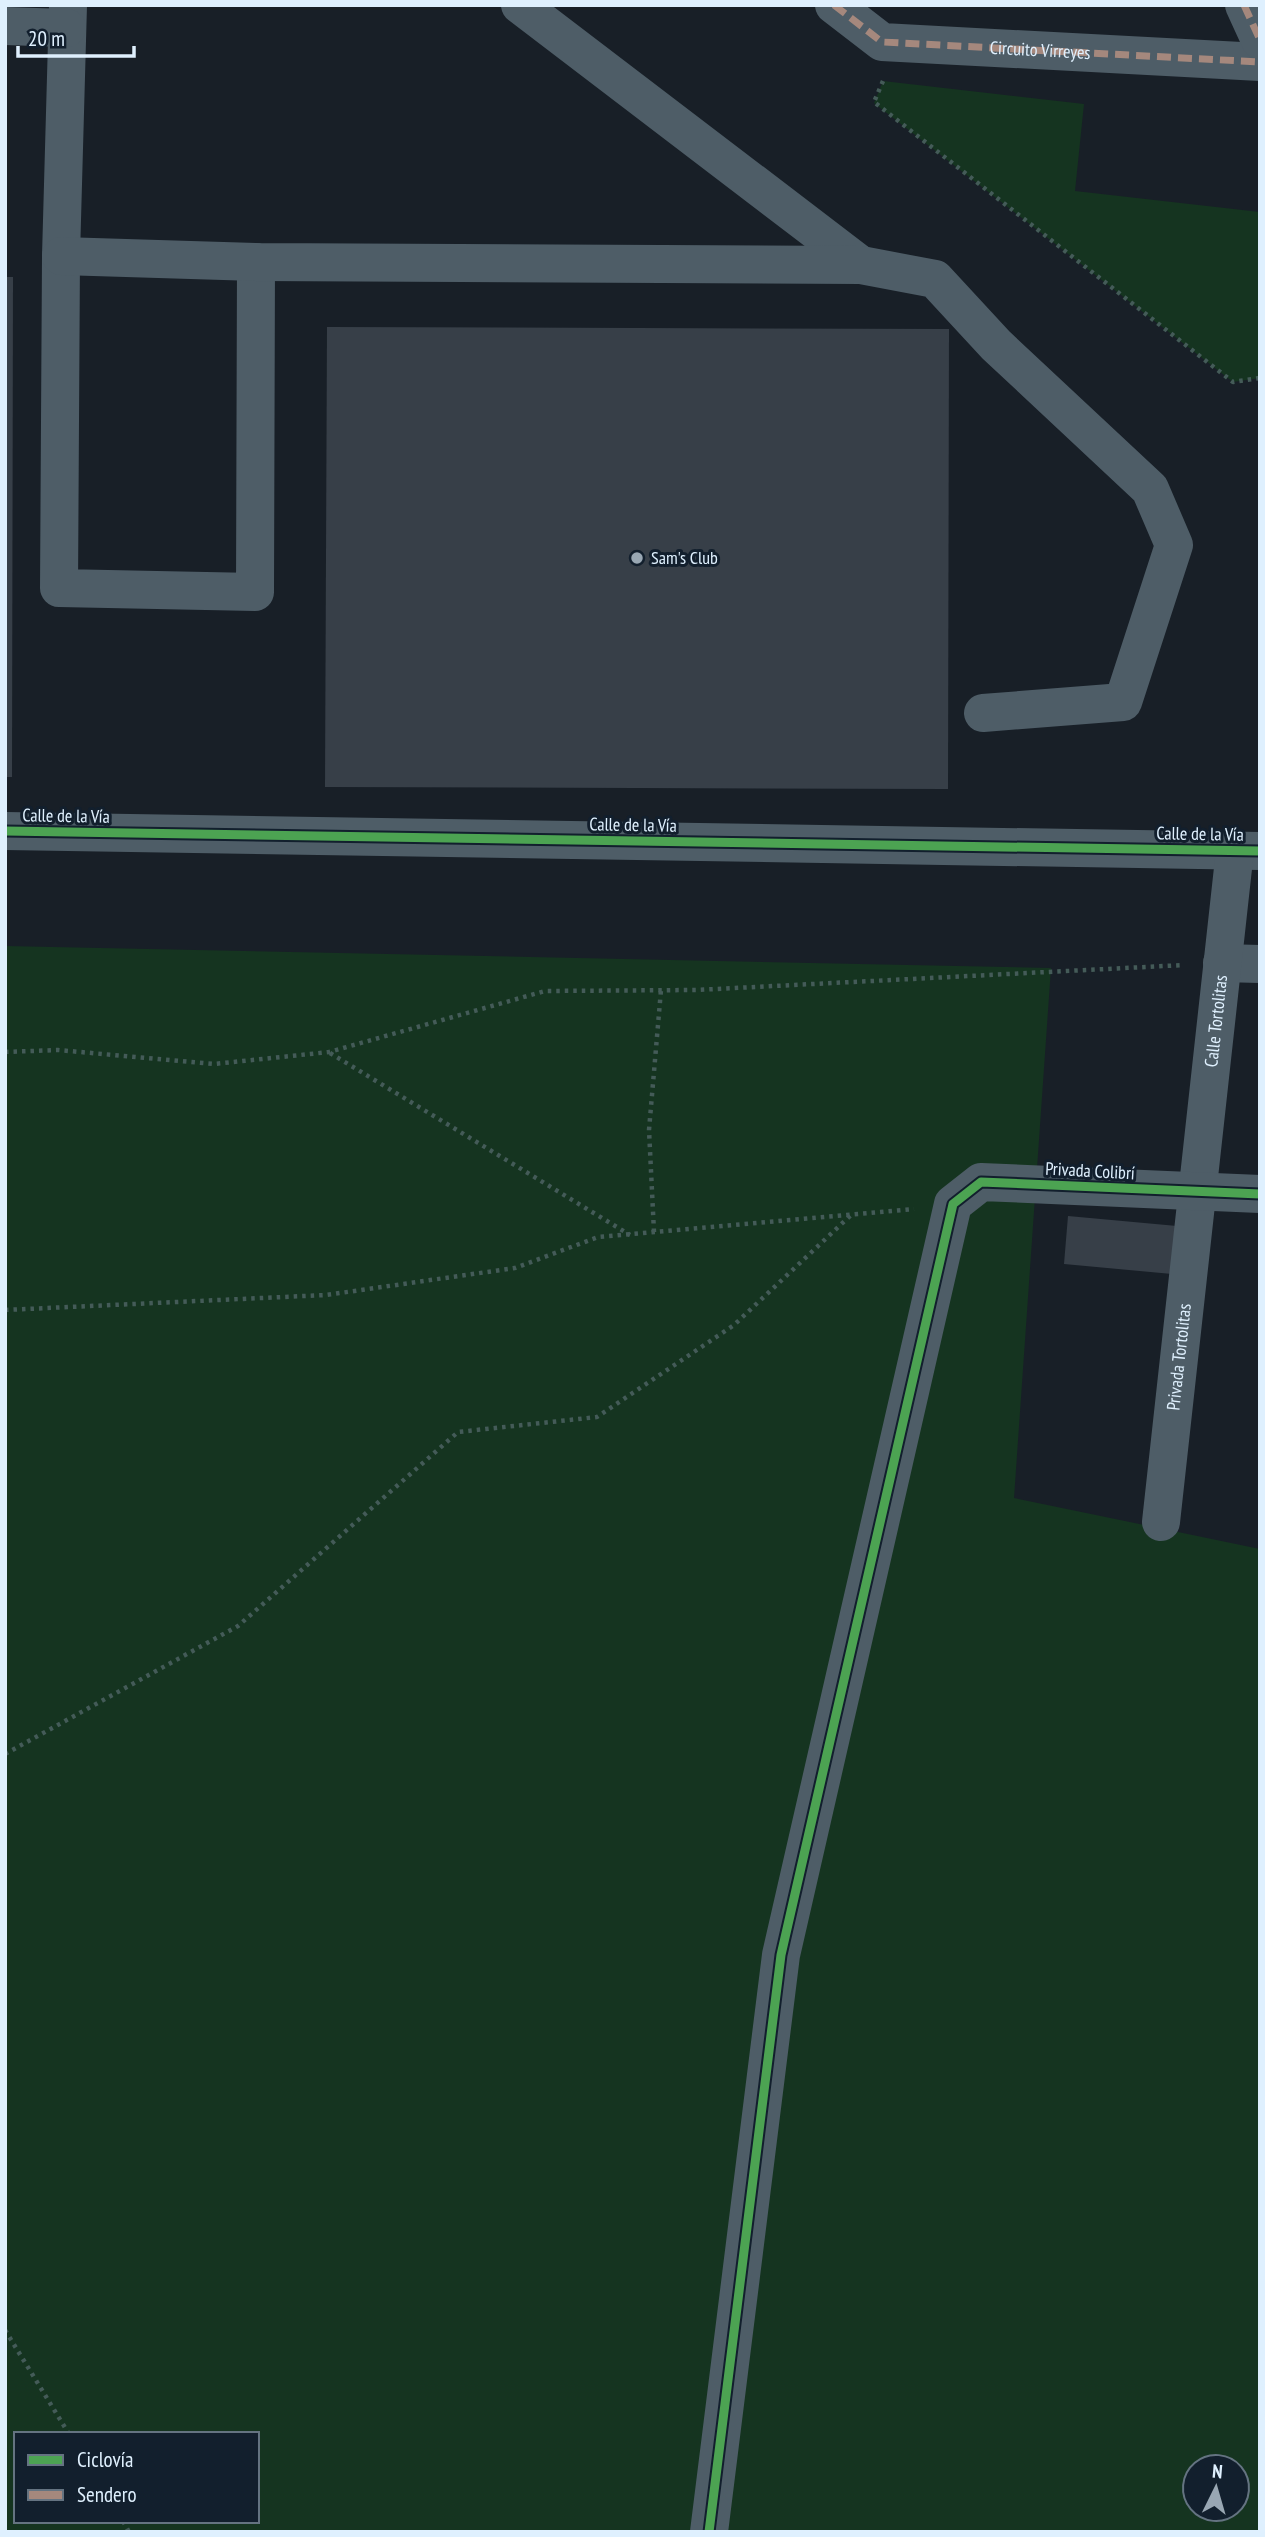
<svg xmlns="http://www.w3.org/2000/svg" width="1265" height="2537" viewBox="0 0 1265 2537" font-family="'PT Sans Narrow',sans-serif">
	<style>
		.green { fill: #153420; fill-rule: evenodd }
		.building { fill: #373f48 }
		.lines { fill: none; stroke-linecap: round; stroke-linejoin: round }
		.path { stroke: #445b58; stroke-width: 4.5; stroke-dasharray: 3.5 5; stroke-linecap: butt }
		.minor { stroke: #4e5d67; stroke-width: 38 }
		.quiet { stroke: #a5887d; stroke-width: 7; stroke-dasharray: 14 7; stroke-linecap: butt }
		.cycleway-casing { stroke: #121f2d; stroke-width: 13 }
		.cycleway { stroke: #4ca352; stroke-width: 9 }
		.poi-dot { fill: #99a7b3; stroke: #121f2d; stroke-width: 2.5 }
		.labels { text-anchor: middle; stroke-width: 6; stroke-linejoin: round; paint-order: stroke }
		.street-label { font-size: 18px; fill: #dff0fe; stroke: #121f2d }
		.poi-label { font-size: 18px; fill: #dff0fe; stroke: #121f2d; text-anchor: start }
	</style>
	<rect width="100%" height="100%" fill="#181f27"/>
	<g class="green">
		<path d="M883,81L1084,104L1075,191L1260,212V378L1233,382L874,103Z"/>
		<path d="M5,946L1051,968L1014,1498L1260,1549V2532H5ZM16,2434H257V2521H16ZM1195,2467H1237V2509H1195Z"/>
	</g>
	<g class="building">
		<path d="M5,277H13L12,777H5Z"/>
		<path d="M327,327L949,329L948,789L325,787Z"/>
		<path d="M1068,1216L1177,1226L1172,1274L1064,1264Z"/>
	</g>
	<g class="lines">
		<g class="path">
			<path d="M883,81L874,102L1233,382L1260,378"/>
			<path d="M5,1052L58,1050L214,1064L329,1052L545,991L696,990L1184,965"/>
			<path d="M330,1053L630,1235"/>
			<path d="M654,1232L649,1130L661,990"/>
			<path d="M5,1310L326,1295L515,1268L598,1237L914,1209"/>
			<path d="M5,1754L238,1626L458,1432L597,1417L734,1325L851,1215"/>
			<path d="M5,2330L69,2434"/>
			<path d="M123,2521L129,2532"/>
		</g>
		<g class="minor">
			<path d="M68,5L61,256L59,588L255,592L256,262"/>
			<path d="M520,5L861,265"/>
			<path d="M834,5L882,42L1260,62"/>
			<path d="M1244,5L1260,40"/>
			<path d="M5,26L67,28"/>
			<path d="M61,256L256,262L861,265L935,279L996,345L1150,489L1174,545L1123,702L983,713"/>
			<path d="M5,831L1260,851"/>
			<path d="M1222,963L1260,964"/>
			<path id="s1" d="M1161,1522L1235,850"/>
			<path d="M709,2532L781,1955L953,1204L981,1182L1260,1194"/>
		</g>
		<g class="quiet">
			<path id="s2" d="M834,5L882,42L1260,62"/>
			<path d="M1244,5L1260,40"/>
		</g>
		<defs>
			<g id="cycleway">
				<path d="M5,831L1260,851"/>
				<path d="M709,2532L781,1955L953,1204L981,1182L1260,1194"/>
			</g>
		</defs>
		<use href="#cycleway" class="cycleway-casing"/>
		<use href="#cycleway" class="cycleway"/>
	</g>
	<circle class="poi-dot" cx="637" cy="558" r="7"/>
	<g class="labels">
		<g class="street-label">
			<text dy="6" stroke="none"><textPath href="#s2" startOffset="219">Circuito Virreyes</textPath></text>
			<text transform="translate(66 816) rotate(1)" y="6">Calle de la Vía</text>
			<text transform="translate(633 825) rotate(1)" y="6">Calle de la Vía</text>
			<text transform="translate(1200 834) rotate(1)" y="6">Calle de la Vía</text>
			<text dy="6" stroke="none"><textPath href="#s1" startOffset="504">Calle Tortolitas</textPath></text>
			<text transform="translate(1090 1171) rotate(3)" y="6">Privada Colibrí</text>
			<text dy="6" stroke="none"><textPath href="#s1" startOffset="166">Privada Tortolitas</textPath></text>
		</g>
		<g class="poi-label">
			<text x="651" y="564">Sam's Club</text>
		</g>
	</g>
	<rect width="1265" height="2537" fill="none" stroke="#dff0fe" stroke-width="14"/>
	<rect x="14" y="2432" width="245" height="91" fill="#121f2d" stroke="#647381" stroke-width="2"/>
	<rect x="28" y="2455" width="35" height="10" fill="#4ca352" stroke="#647381" stroke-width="2"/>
	<text x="77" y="2467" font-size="21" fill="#dff0fe">Ciclovía</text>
	<rect x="28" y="2490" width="35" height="10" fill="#a5887d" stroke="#647381" stroke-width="2"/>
	<text x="77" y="2502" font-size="21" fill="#dff0fe">Sendero</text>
	<g transform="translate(1216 2488) rotate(5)"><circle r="33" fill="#121f2d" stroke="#647381" stroke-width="2"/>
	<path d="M0-5L12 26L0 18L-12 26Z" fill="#99a7b3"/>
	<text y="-10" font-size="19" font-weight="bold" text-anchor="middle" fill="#dff0fe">N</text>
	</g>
	<path d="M18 46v10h116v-10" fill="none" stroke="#dff0fe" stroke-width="3.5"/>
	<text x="28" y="46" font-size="21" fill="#dff0fe" stroke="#121f2d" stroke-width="5" paint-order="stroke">20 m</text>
</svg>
